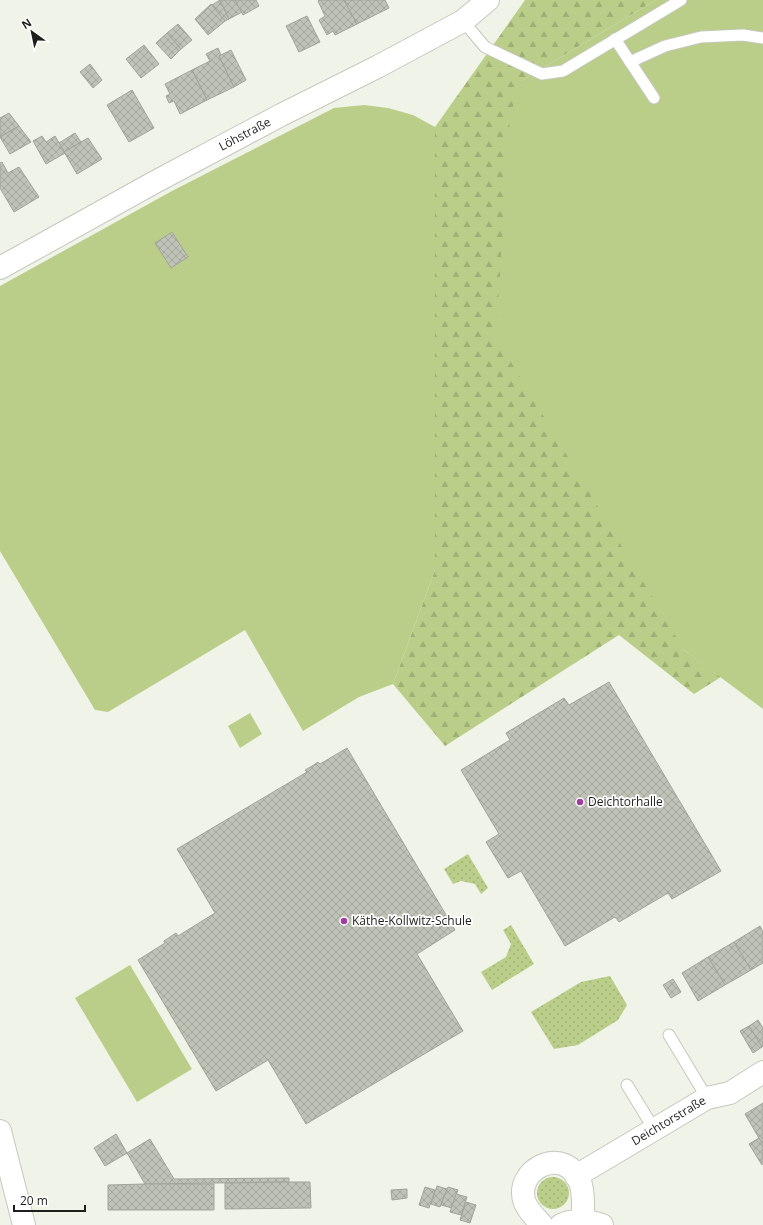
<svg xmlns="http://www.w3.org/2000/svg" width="763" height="1225" viewBox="0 0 763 1225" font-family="'Open Sans',sans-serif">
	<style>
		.grass { fill: url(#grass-dots) }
		.forest { fill: url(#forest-firs) }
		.park { fill: #bace89 }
		.building { fill: url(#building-cross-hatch); stroke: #a1a499 }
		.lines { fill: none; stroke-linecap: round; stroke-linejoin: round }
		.lane-casing { stroke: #c4c8bd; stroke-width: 13 }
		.street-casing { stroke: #c4c8bd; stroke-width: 24 }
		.lane { stroke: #fff; stroke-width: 11 }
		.street { stroke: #fff; stroke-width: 22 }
		.poi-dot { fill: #a03ca1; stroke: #fff; stroke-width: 1.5 }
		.labels { text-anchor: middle; stroke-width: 3.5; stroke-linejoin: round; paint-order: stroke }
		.street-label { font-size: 12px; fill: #1d1f1b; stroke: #fff }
		.poi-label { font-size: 12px; fill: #1d1f1b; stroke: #fff; text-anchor: start }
	</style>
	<defs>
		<pattern id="grass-dots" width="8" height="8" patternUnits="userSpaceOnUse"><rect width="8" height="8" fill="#bace89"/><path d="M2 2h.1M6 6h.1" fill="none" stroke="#9fb076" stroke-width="1.8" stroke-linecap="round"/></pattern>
		<pattern id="forest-firs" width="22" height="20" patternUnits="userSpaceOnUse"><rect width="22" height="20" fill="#bace89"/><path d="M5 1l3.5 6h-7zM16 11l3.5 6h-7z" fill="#9fb076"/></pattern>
		<pattern id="building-cross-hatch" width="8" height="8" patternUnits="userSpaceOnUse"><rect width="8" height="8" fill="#bec2b7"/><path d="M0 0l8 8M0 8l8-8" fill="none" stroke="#a3a69d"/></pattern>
	</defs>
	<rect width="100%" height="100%" fill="#f0f4e8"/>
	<g class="grass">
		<path d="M468,854L488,888L481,894L475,884L461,881L453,884L444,869Z"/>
		<path d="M511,925L534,964L492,990L481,972L506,957L511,944L503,930Z"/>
		<path d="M610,976L627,1005L618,1020L578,1045L554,1049L531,1012L581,982Z"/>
		<circle cx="553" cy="1193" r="16"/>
	</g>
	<path class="forest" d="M525,0H656L521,81L684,650L721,677L694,694L619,635L445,746L393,684L435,570V127Z"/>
	<g class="park">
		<path d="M656,0H763V709L684,650L496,337L510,116L521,81Z"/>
		<path d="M364,105L388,108L413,115L435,127V570L393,684L359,697L303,731L245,630L108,712L95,710L0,551V286L172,191L334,108Z"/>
		<path d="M250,713L262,734L240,748L228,726Z"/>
		<path d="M130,965L192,1069L137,1102L75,998Z"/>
	</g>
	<g class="building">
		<path d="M220,0L229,19L225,21L212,5Z"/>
		<path d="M220,0H235L242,12L229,19Z"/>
		<path d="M235,0H256L259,6L243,15Z"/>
		<path d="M319,0H344L357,24L335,35L333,31L327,35L319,20L325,16L318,1Z"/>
		<path d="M344,0H385L389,8L357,24Z"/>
		<path d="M211,4L225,21L208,35L195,19Z"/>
		<path d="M307,16L320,42L299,52L286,26Z"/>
		<path d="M178,24L192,40L181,49L167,33Z"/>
		<path d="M167,33L181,49L171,59L156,43Z"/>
		<path d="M144,45L159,64L141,78L126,59Z"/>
		<path d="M218,48L221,55L219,56L234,87L207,100L192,70L210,61L206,54Z"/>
		<path d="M231,50L246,80L234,87L219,56Z"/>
		<path d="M90,64L102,80L93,88L80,72Z"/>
		<path d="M192,70L207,100L180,114L174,101L169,103L166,96L170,94L165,84Z"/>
		<path d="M132,90L154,128L129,142L107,105Z"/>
		<path d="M9,113L19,126L0,137V118Z"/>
		<path d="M19,126L31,142L10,154L0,137Z"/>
		<path d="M75,133L81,142L64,152L59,143Z"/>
		<path d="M42,136L46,142L55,136L65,153L46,164L33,141Z"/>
		<path d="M88,138L102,159L77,174L64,152Z"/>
		<path d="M2,162L8,173L19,167L39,197L14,212L0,188V163Z"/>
		<path d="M172,232L188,257L171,268L155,243Z"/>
		<path d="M609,682L721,871L672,899L668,893L619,922L615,917L565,946L521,871L508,878L486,842L499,834L461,770L510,740L506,733L564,698L569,705Z"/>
		<path d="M347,748L455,930L417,954L463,1031L306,1124L268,1060L216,1091L138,960L165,943L164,941L176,933L178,936L215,913L177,849L307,772L305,770L312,766L318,762L320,764Z"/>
		<path d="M760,926L763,932V963L751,970L734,942Z"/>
		<path d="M734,942L751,970L725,985L708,957Z"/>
		<path d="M708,957L725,985L698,1001L682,973Z"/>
		<path d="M673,979L681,992L671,998L663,985Z"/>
		<path d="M758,1020L763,1028V1046L762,1047L749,1026Z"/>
		<path d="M749,1026L762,1047L753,1053L740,1031Z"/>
		<path d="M763,1103V1145L745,1114Z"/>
		<path d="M116,1134L127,1153L105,1166L94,1148Z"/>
		<path d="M759,1138L763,1145L762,1165L749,1144Z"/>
		<path d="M150,1139L174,1179L289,1178V1182L145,1184L127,1153Z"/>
		<path d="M289,1182H310L311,1208L225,1209V1183Z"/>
		<path d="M145,1184H214V1210H108V1185Z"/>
		<path d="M437,1186L447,1189L440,1207L431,1204Z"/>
		<path d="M425,1187L435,1190L429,1208L419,1205Z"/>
		<path d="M448,1187L458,1190L452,1208L441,1205Z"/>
		<path d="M407,1189V1198L392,1200L391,1190Z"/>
		<path d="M456,1194L467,1197L461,1215L450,1212Z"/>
		<path d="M466,1202L476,1205L470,1223L460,1220Z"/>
	</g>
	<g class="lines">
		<defs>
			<g id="lane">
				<path d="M463,21L485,47L542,74L563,71L681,0"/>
				<path d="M615,39L654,98"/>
				<path d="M630,62L665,46L701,37L743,35L763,38"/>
				<path d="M669,1035L707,1098"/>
				<path d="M627,1085L654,1129"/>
			</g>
			<g id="street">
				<path id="s1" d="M0,268L155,182L281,115L377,67L463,21L488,0"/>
				<path d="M0,1131L24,1225"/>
				<path id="s2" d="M576,1176L707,1098L730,1093L763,1072"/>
				<path d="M542,1225C536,1218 529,1212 525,1203C512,1169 567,1142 581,1185C584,1196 583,1210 583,1222"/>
				<path d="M561,1225C573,1219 589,1221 602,1225"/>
			</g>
		</defs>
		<use href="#lane" class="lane-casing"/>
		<use href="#street" class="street-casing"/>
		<use href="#lane" class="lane"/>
		<use href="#street" class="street"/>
	</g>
	<g class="poi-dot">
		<circle cx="580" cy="802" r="4"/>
		<circle cx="344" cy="921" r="4"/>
	</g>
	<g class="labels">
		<g class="street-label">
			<text dy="4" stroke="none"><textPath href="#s1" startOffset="279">Löhstraße</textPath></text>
			<text dy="4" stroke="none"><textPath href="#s2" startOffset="108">Deichtorstraße</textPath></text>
		</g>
		<g class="poi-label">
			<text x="588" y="806">Deichtorhalle</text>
			<text x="352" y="925">Käthe-Kollwitz-Schule</text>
		</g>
	</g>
	<g transform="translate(32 32) rotate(327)" stroke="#ffffff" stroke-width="3" paint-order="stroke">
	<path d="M0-3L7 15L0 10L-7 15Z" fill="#1d1f1b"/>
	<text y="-6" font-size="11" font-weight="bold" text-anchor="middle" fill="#1d1f1b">N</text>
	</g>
	<path d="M14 1205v6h71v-6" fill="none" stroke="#1d1f1b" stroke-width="2"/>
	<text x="20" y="1205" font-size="12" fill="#1d1f1b" stroke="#ffffff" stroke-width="3" paint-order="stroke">20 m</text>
</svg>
